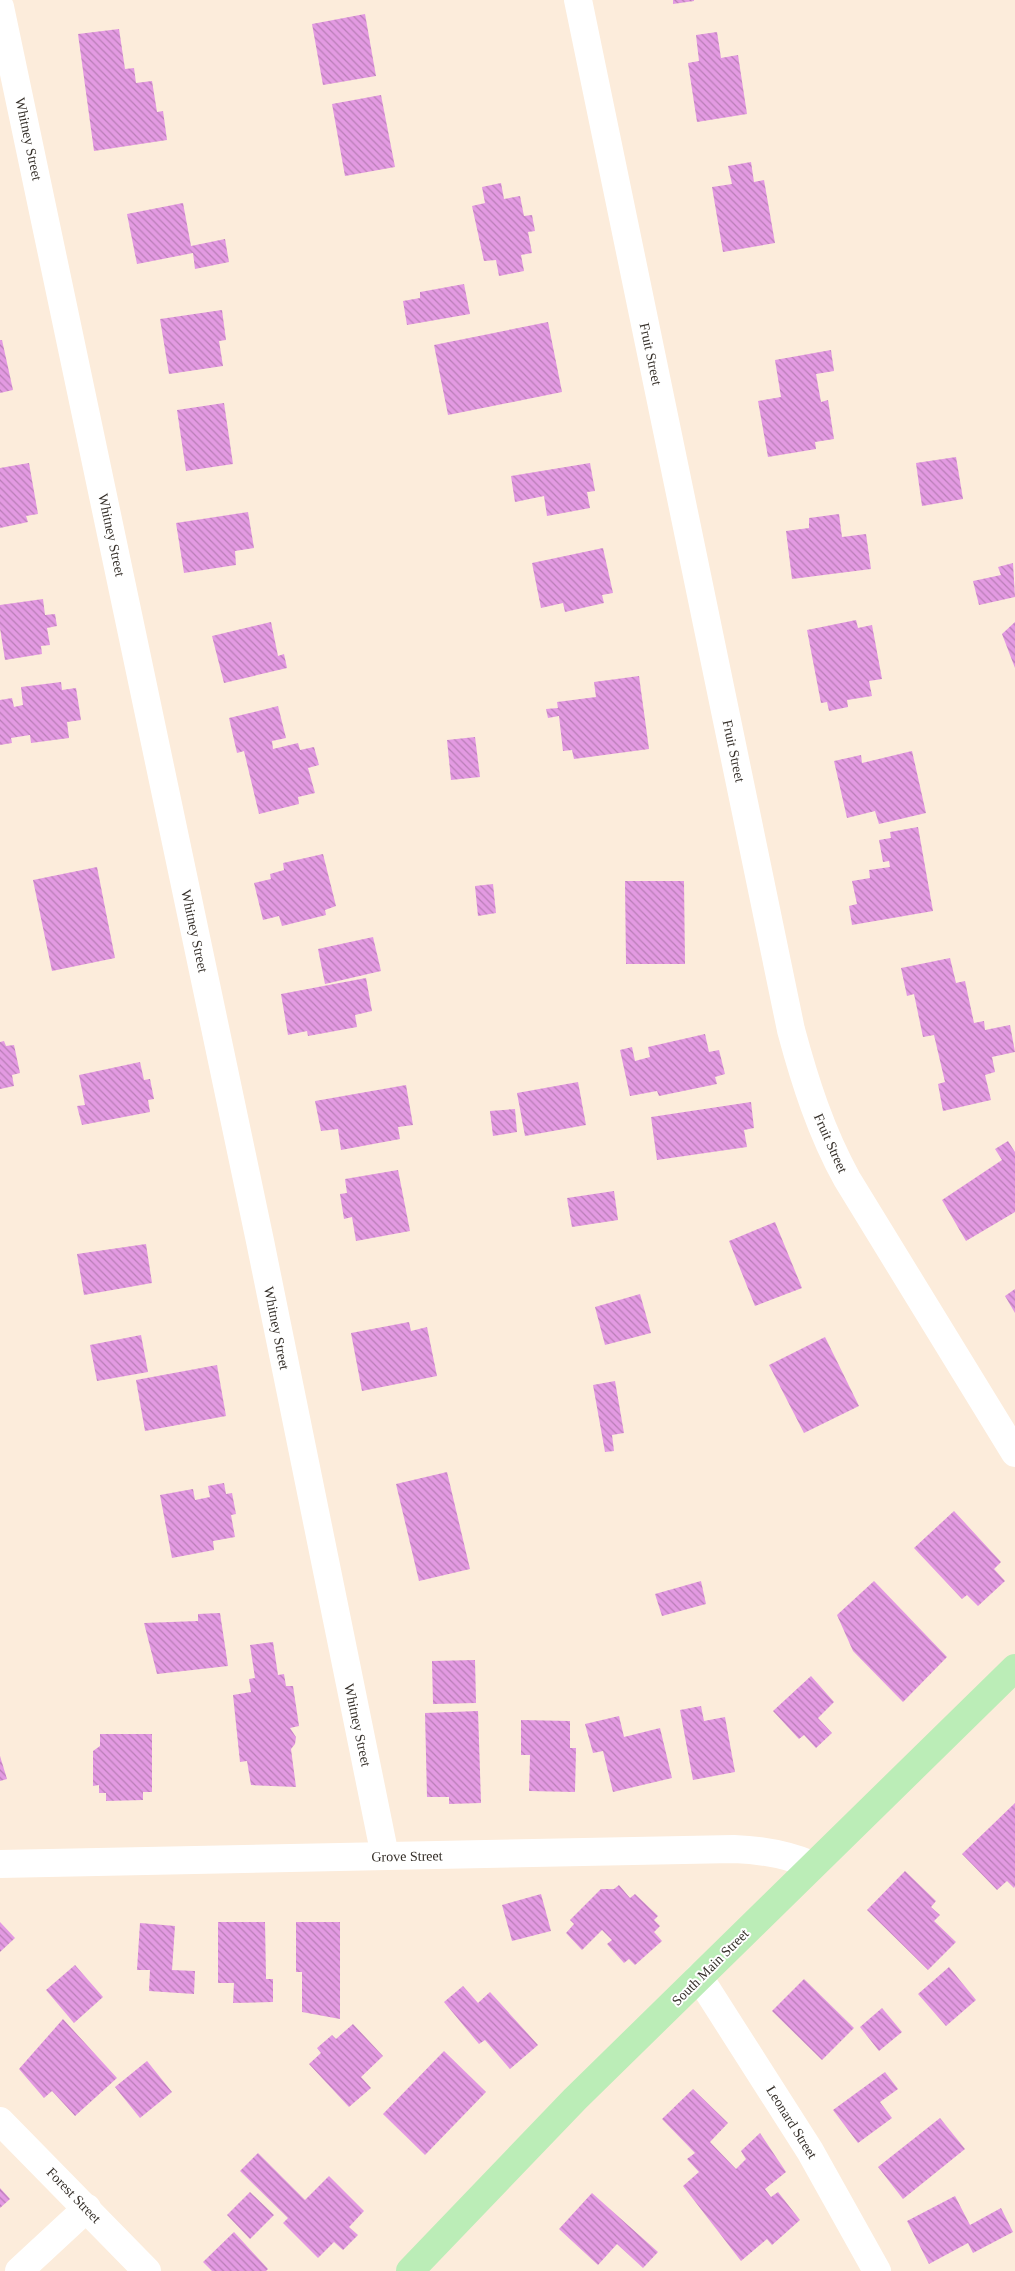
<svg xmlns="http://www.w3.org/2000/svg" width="1015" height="2271" viewBox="0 0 1015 2271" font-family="'Times New Roman',serif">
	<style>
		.building { fill: url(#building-back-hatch) }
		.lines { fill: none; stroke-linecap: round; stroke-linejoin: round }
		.minor { stroke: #fff; stroke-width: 28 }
		.major { stroke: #bbedb7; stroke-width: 28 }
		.labels { text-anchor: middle; stroke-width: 4; stroke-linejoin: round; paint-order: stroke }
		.street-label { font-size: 14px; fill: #352f29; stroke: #fff }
	</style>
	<defs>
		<pattern id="building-back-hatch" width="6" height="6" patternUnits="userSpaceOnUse" patternTransform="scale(1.25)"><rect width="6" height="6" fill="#e39ae2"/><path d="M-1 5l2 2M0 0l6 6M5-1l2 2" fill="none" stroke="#b97eb7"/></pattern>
	</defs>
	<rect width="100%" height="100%" fill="#fcecdb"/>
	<g class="building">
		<path d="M673,0H694V1L673,4Z"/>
		<path d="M365,14L376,76L323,85L312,24Z"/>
		<path d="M119,29L125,69L134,68L136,83L152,81L157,112L163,111L167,140L94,151L78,34Z"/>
		<path d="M717,32L721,58L738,55L747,114L697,122L688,63L699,61L696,35Z"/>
		<path d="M381,95L395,167L345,176L332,104Z"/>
		<path d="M751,162L754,182L764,180L775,243L723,252L712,187L732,184L728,166Z"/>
		<path d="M501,183L504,199L520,196L524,216L532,215L535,231L528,232L532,253L521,255L524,271L499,276L496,260L484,261L472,206L485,203L482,187Z"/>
		<path d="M183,203L191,246L225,239L229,262L195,269L193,253L137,264L127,214Z"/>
		<path d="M464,284L470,314L407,325L403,301L420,298V292Z"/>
		<path d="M222,310L226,340L219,341L223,366L169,374L160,319Z"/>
		<path d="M548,322L562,392L448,415L434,345Z"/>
		<path d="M0,340H2L13,390L0,393Z"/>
		<path d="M831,350L834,371L816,374L821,402L828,400L834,439L815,442L816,449L768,457L758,401L781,397L775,360Z"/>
		<path d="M224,403L233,464L186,471L177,410Z"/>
		<path d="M956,457L963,499L922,506L916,463Z"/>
		<path d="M29,463L38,514L26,516L28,522L0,528V468Z"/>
		<path d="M590,463L595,491L587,492L590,508L547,516L544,496L515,502L511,476Z"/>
		<path d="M248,512L254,548L235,551L236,565L184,573L176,523Z"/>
		<path d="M839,514L842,537L866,534L871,569L792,579L786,531L809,528V518Z"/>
		<path d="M603,548L613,593L602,595L604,603L565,612L563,603L541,608L532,563Z"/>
		<path d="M1013,563L1015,597L979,605L973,581L1001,575L998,567Z"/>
		<path d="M43,599L45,615L55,614L57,626L47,628L50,645L41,646L42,654L5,660L0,628V605Z"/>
		<path d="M856,620L858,628L872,625L882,679L869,681L872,696L847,700L848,707L829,711L827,702L821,703L807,630Z"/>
		<path d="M271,622L278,656L284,654L287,668L224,683L212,636Z"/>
		<path d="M1015,622V668L1002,634Z"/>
		<path d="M639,676L649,749L574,759L572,750L563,751L559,716L548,718L546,709L558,708L557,702L596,697L594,682Z"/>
		<path d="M61,682L62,690L76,688L81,720L67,722L69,738L31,743L30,735L11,738L12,743L0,745V700L12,698L14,707L23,705L21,687Z"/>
		<path d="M278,706L286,738L272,741L273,749L298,743L300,750L314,747L319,765L308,768L315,793L298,797L299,804L259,814L244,751L237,753L229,718Z"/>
		<path d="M475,737L480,777L451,780L447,740Z"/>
		<path d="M912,751L926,813L879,824L875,811L847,818L834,761L861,755L862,763Z"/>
		<path d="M918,827L933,911L852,925L849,906L857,904L852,881L870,878L869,870L890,867L889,861L883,862L879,840L891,838L890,832Z"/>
		<path d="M323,854L336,906L325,910L326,915L282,926L279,916L263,920L254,883L271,879L270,874L284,870L283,863Z"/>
		<path d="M97,867L115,958L52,971L33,880Z"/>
		<path d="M625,881H684L685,964H626Z"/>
		<path d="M493,884L496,913L478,916L475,886Z"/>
		<path d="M373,937L381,971L325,984L318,949Z"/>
		<path d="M950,958L956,983L965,981L974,1023L984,1021L985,1030L1010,1025L1015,1052L992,1057L995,1072L985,1075L991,1100L943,1111L938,1084L945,1082L934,1035L923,1037L914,994L907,996L901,968Z"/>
		<path d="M366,978L372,1011L355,1015L357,1027L308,1036L307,1031L288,1035L281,994Z"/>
		<path d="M705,1034L709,1052L719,1050L725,1074L715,1077L717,1084L659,1096L657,1091L630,1096L620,1050L632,1047L635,1061L650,1057L648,1047Z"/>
		<path d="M4,1041L6,1046L14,1045L20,1073L12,1075L14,1086L0,1089V1042Z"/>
		<path d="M140,1062L144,1080L150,1079L154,1099L148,1100L150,1112L82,1125L77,1106L85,1105L79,1075Z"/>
		<path d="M578,1082L586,1125L525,1136L517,1093Z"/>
		<path d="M406,1085L413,1125L398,1127L400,1139L341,1150L338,1129L321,1131L315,1101Z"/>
		<path d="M751,1102L754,1128L744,1130L747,1147L657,1160L651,1117Z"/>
		<path d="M515,1109L517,1132L493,1136L490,1111Z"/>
		<path d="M1008,1141L1015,1152V1212L966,1241L942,1200L1002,1160L995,1149Z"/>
		<path d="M398,1170L410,1231L356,1241L352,1217L344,1219L340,1194L347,1193L345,1179Z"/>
		<path d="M614,1191L618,1220L572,1227L567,1198Z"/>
		<path d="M775,1222L802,1288L755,1306L729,1241Z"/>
		<path d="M146,1244L152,1283L84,1295L77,1254Z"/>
		<path d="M1015,1289V1313L1005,1296Z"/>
		<path d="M640,1294L651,1333L605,1345L595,1307Z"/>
		<path d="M409,1322L411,1331L427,1327L437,1376L362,1391L351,1333Z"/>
		<path d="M141,1335L148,1372L97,1381L90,1345Z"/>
		<path d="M825,1337L859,1406L804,1433L769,1365Z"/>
		<path d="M217,1365L226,1416L145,1431L136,1380Z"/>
		<path d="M615,1381L624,1433L612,1435L614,1451L605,1452L593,1385Z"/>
		<path d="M447,1472L470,1569L419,1581L396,1484Z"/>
		<path d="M224,1483L226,1494L232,1493L236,1514L231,1515L235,1537L213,1541L214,1550L172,1558L160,1495L193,1489L195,1500L210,1497L208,1486Z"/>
		<path d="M954,1511L1001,1562L994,1569L1005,1581L978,1606L967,1595L962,1599L914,1548Z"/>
		<path d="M701,1581L706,1604L662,1616L655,1594Z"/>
		<path d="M874,1581L947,1657L903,1702L853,1651L837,1615Z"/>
		<path d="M220,1613L228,1666L157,1674L144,1623L198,1621V1614Z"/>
		<path d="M273,1642L278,1675L284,1674L286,1686H293L299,1726L290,1728L296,1737L295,1744L291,1749L296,1787L251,1785L247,1761L240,1762L233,1695L251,1692L249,1679L255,1678L250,1645Z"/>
		<path d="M475,1660L476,1703L433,1704L432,1661Z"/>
		<path d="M811,1676L834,1702L818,1718L832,1733L816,1748L804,1735L799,1739L773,1711Z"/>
		<path d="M701,1706L704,1721L725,1717L735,1772L693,1780L680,1710Z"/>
		<path d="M478,1711L481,1803L449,1804V1797H427L425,1713Z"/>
		<path d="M619,1716L624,1737L660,1728L672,1778L613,1792L603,1751L593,1753L585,1724Z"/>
		<path d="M521,1720L570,1721V1748H576L575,1792L529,1791L530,1755H521Z"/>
		<path d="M100,1734H152V1792H143V1800L106,1801V1793H99V1785L93,1786V1751L100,1746Z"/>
		<path d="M0,1756L7,1779L0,1781Z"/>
		<path d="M1015,1803V1886L1014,1888L1007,1881L997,1890L962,1854Z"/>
		<path d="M905,1871L936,1901L931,1907L940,1915L934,1921L956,1942L928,1970L867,1910Z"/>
		<path d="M619,1885L630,1898L635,1894L658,1916L654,1920L660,1926L654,1932L662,1941L635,1965L629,1959L624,1963L607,1944L612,1940L602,1930L582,1950L566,1933L574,1924L570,1920L601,1889H614Z"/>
		<path d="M541,1894L551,1931L512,1941L502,1905Z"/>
		<path d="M0,1922L15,1938L0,1952Z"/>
		<path d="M218,1922H265L266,1979H273V2002L233,2003L234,1983H218Z"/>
		<path d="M296,1922H340V2019L302,2012V1972H296Z"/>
		<path d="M140,1923L175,1926L172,1970L195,1971L194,1994L149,1991L150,1970H137Z"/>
		<path d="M75,1965L103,1997L74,2023L46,1990Z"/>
		<path d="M949,1967L976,2000L946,2026L918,1994Z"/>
		<path d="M804,1979L854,2028L822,2060L772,2011Z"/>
		<path d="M463,1986L478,2003L490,1992L538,2045L510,2069L485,2040L479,2044L444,2002Z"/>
		<path d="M882,2008L902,2032L879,2051L860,2027Z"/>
		<path d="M63,2019L117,2078L75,2116L52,2091L44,2098L19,2069Z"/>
		<path d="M353,2024L383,2056L361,2077L371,2088L349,2107L309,2064L321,2053L317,2048L332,2035L336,2039Z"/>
		<path d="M444,2051L486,2092L425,2155L383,2114Z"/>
		<path d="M147,2061L172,2092L140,2118L115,2087Z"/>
		<path d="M885,2072L898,2089L880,2102L892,2118L858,2143L833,2110Z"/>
		<path d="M693,2089L728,2123L710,2142L736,2169L746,2159L741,2151L760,2133L786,2172L765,2189L771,2197L778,2192L800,2220L772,2245L767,2239L741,2261L683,2186L699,2172L687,2159L695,2153L662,2119Z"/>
		<path d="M940,2118L965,2149L903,2199L878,2167Z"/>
		<path d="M258,2153L305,2200L329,2176L364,2211L349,2227L358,2235L343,2250L334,2242L318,2258L283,2223L288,2218L240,2171Z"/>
		<path d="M0,2188L10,2199L0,2208Z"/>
		<path d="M250,2192L274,2215L250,2239L227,2215Z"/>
		<path d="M592,2193L658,2252L643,2268L617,2244L598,2265L559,2229Z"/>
		<path d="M955,2196L970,2225L1001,2208L1013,2232L973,2253L968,2243L929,2264L907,2221Z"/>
		<path d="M234,2232L268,2269L266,2271H212L203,2262Z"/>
	</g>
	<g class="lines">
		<g class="minor">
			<path d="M578,0L791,1030C805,1082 821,1132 847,1179L1015,1453"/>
			<path d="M0,7L260,1241L385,1856"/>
			<path d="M0,1864L734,1849C762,1850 786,1854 812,1865"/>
			<path d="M699,1977L810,2151L877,2271"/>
			<path d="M0,2121L147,2271"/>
			<path d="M19,2271L87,2208"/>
		</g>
		<path class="major" d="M410,2271L575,2099L1015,1668"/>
	</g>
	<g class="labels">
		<g class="street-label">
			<text transform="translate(29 139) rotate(78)" y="5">Whitney Street</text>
			<text transform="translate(651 354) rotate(78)" y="5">Fruit Street</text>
			<text transform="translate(112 535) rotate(78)" y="5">Whitney Street</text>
			<text transform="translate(734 751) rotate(78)" y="5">Fruit Street</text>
			<text transform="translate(195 931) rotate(78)" y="5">Whitney Street</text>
			<text transform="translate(831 1143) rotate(66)" y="5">Fruit Street</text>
			<text transform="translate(277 1328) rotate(79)" y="5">Whitney Street</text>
			<text transform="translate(358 1725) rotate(78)" y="5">Whitney Street</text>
			<text transform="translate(407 1856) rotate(-1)" y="5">Grove Street</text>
			<text transform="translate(710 1967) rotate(-45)" y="5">South Main Street</text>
			<text transform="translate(792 2122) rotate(58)" y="5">Leonard Street</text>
			<text transform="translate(74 2195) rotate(46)" y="5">Forest Street</text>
		</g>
	</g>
</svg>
